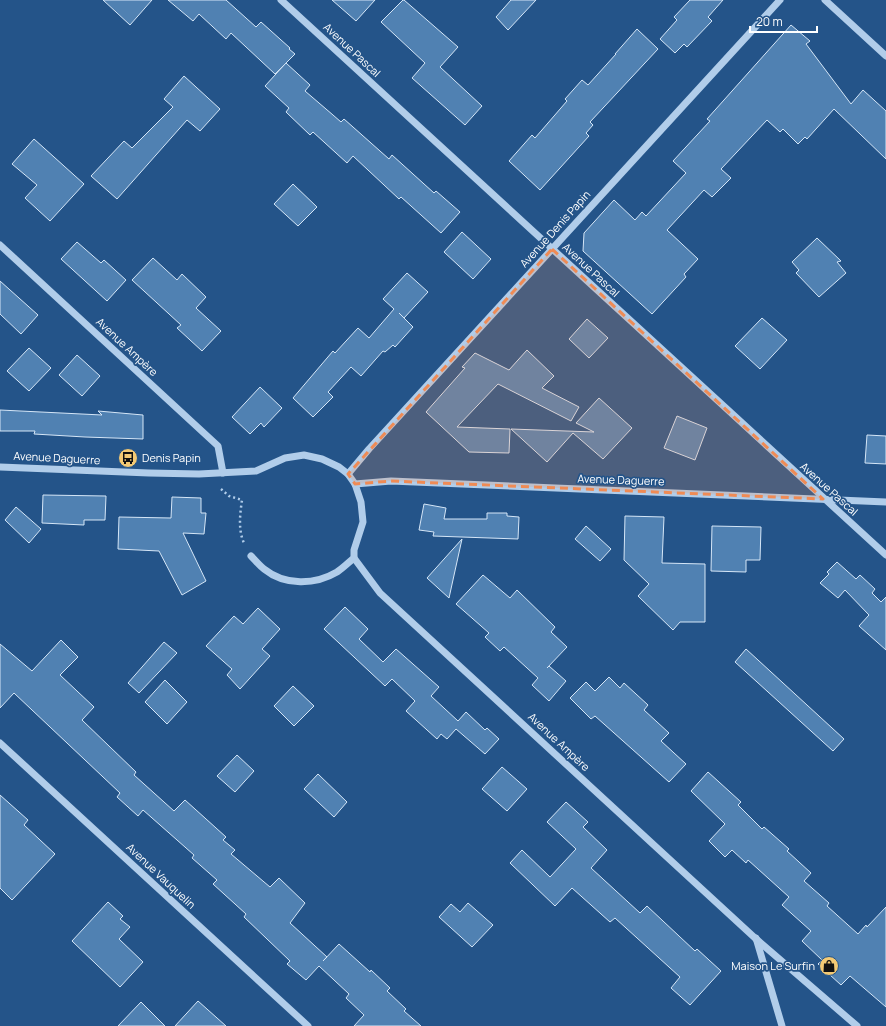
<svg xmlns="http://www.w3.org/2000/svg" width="886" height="1026" viewBox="0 0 886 1026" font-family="Manrope,sans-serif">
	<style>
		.building { fill: #5081b2; stroke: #d5e6f7 }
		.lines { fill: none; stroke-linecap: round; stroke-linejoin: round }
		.path { stroke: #b1cdea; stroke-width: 2.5; stroke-dasharray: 2 3; stroke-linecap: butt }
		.minor { stroke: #b1cdea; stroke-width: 7 }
		.marked { fill: #ef8b55; fill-opacity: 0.2; stroke: #ef8b55; stroke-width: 3; stroke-dasharray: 8 5; stroke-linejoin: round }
		.labels { text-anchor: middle; stroke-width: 3.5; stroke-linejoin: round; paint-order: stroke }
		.street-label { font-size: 11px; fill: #fff; stroke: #245489 }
		.poi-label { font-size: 11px; fill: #fff; stroke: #245489; text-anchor: start }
	</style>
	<rect width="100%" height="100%" fill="#245489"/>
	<g class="building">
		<path d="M103,0H152L130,25Z"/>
		<path d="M168,0H226L256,27L261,22L290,48L289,49L295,54L275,74L231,33L226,39L199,14L193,21Z"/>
		<path d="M332,0H375L356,21Z"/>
		<path d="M403,0H404L458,47L440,67L482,106L465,125L412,78L425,63L381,22Z"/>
		<path d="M511,0H536L508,30L496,17Z"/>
		<path d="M690,0H723L708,17L712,21L687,47L684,44L675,53L660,39L677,20L674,17Z"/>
		<path d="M791,25L810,41L806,44L851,104L863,90L886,111V159L834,109L807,139L805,137L798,144L783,129L780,132L767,120L721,169L731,178L712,197L704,190L667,230L698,259L684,274L686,277L652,314L583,251L584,233L614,200L635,220L642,212L646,216L686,173L673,161L710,121L707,119Z"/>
		<path d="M637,29L658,49L590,122L593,125L586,133L589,136L540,190L509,161L532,135L535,138L567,101L565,99L582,80L588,85L616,54H615Z"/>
		<path d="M286,63L310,85L305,91L333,115L341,122L344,119L389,159L392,155L434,193L436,191L460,212L441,233L401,197L399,199L353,156L347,163L313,132L310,135L286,112L289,108L265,86Z"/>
		<path d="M184,76L220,109L200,131L187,120L117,199L91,176L124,141L132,148L173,107L164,99Z"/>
		<path d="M34,139L84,184L50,221L25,198L37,185L12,164Z"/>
		<path d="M293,184L317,207L298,226L274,204Z"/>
		<path d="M462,232L491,259L473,279L444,252Z"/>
		<path d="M817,238L841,261L837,262L846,273L819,297L796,273L799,270L792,262Z"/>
		<path d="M77,242L101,263L104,260L126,280L107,301L61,259Z"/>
		<path d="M153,258L177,280L182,274L206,297L196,308L221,331L202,351L177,328L181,325L132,280Z"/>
		<path d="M407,273L428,292L404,318L399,313L413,327L395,347L393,345L385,352L383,351L361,376L351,367L328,392L333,397L313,417L293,398L333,351L335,353L358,328L369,338L394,309L383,299Z"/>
		<path d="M0,281L38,315L21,334L0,314Z"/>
		<path d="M762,318L787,340L760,369L735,346Z"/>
		<path d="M587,319L608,338L589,358L569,339Z"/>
		<path d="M29,348L51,368L29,391L7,371Z"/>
		<path d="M527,350L554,376L542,388L579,407L571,421L498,384L457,427L510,429L509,453L469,452L426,412L465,368L462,367L475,353L509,370Z"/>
		<path d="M77,355L100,376L82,396L59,375Z"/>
		<path d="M260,387L282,408L264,427L261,423L250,434L232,417Z"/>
		<path d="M599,398L632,428L603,459L573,433L547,462L511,429L594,432L576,423Z"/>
		<path d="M0,410L102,415L98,411L143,415V439L85,437L34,434L35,431H0Z"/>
		<path d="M677,416L707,428L695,460L664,448Z"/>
		<path d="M867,435L886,436V464L865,463Z"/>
		<path d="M43,495L106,496L105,520H84V525L42,523Z"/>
		<path d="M172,497L201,498V513H206L204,534L183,533L206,581L182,595L159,551L118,549L119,517L171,518Z"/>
		<path d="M424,504L446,508L444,519H487V513H507V516L519,517L518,539L433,536L434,532L419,530Z"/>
		<path d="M16,507L41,529L29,543L5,520Z"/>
		<path d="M625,516L664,517L662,563L705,564V622H680L673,630L638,596L649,584L624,560Z"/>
		<path d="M586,526L611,549L600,561L575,539Z"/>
		<path d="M712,526L761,527L760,560H746V572L711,571Z"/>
		<path d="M462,539L449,598L427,578Z"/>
		<path d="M837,562L856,579L860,575L875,589L872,593L881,602L886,597V650L859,626L869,615L845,590L838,598L820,583L829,574L827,572Z"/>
		<path d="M483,575L510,598L517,590L555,627L551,632L567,647L547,668L549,666L566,681L549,701L532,685L538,678L504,647L500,651L485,637L489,633L456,604Z"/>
		<path d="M345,607L368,629L359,639L383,662L396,649L439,687L431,696L458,721L466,712L485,730L487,728L499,739L485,754L456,729L447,739L441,734L437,739L406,711L415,701L392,679L385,686L324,629Z"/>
		<path d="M258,608L280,629L262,649L270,656L240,689L227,675L232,669L206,646L234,616L243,624Z"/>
		<path d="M61,640L78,657L60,675L94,707L82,720L136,772L134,775L174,811L185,800L226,837L223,840L235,850L231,854L270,887L279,878L305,903L290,923L327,957L323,961L339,944L370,972L371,970L390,988L387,991L406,1009L404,1011L421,1026H354L364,1015L346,998L349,994L319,966L306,980L287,964L290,961L244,917L246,914L213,884L217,880L192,858L194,855L143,810L138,816L117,797L120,793L14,693L0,708V644L32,671Z"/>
		<path d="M164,642L177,653L139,693L128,683Z"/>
		<path d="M746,649L844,739L833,751L735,662Z"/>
		<path d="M609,677L620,688L624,683L648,705L644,710L669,733L661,741L686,764L669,782L595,716L591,719L570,698L586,682L595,691Z"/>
		<path d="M165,680L187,702L167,724L145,702Z"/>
		<path d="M293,686L314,706L294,726L274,706Z"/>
		<path d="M237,755L254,771L235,792L217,776Z"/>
		<path d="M502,767L527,789L507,811L482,789Z"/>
		<path d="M708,772L741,802L738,805L762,829L764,827L789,849L787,851L811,873L804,881L829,903L827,906L858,934L866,925L867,927L886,907V1007L850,976L841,985L818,964L822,960L802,941L811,931L782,905L789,897L748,860L746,863L732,850L725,857L709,841L725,824L691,791Z"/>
		<path d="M318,774L347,802L334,817L304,789Z"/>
		<path d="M0,795L28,820L24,825L55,854L12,900L0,888Z"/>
		<path d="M566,802L588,822L583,827L607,850L591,868L640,913L647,906L695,951L697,949L721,971L690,1005L671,988L680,977L615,918L610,922L572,888L555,906L510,863L522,850L550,877L576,849L547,822Z"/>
		<path d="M108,902L123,916L120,919L130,927L119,939L143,962L120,987L72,941Z"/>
		<path d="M468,903L493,925L472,947L439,917L451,904L460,912Z"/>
		<path d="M198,1001L226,1026H175Z"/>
		<path d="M141,1002L165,1026H118Z"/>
	</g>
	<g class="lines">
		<path class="path" d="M221,489L229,496L242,500C240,514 238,530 244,543"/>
		<g class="minor">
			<path d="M281,0L886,555"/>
			<path d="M825,0L886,56"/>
			<path d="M0,245L218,446L223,473"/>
			<path d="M0,467L149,473L199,474L256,471L285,458L304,455L322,459L339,467L348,474L355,484L361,502L363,522L354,550V558C349,562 343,568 337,572C315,585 285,586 264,569C260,566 255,560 251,556"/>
			<path d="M348,474L369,449L780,0"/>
			<path d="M355,484L391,481L886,502"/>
			<path d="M354,558L380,593L755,938L857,1026"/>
			<path d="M0,743L308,1026"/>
			<path d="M756,938L782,1026"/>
		</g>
	</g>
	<path class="marked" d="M552,249L823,499L391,481L355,484L348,474Z"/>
	<defs>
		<symbol id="bus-disc" viewBox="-11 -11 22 22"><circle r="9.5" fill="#f4ca74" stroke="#245489"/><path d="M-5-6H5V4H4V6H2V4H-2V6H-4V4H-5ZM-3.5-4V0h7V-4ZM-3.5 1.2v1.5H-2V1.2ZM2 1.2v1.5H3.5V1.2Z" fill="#111"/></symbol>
		<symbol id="shop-disc" viewBox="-11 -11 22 22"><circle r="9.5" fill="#f4ca74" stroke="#245489"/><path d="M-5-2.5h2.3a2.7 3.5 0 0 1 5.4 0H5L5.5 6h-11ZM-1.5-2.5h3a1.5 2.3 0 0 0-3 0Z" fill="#111"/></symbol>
	</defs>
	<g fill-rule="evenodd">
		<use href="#bus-disc" x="117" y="447" width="22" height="22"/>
		<use href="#shop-disc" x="818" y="955" width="22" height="22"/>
	</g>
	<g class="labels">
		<g class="street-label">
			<text transform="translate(352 50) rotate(43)" y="4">Avenue Pascal</text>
			<text transform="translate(555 229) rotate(-48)" y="4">Avenue Denis Papin</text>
			<text transform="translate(591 270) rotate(43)" y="4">Avenue Pascal</text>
			<text transform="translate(127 347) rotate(43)" y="4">Avenue Ampère</text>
			<text transform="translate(57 458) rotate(3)" y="4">Avenue Daguerre</text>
			<text transform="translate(621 480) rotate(2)" y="4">Avenue Daguerre</text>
			<text transform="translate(829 489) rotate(42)" y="4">Avenue Pascal</text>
			<text transform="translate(559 742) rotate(43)" y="4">Avenue Ampère</text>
			<text transform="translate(161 876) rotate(43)" y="4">Avenue Vauquelin</text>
		</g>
		<g class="poi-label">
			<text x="142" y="462">Denis Papin</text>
			<text x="815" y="970" text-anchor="end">Maison Le Surfin</text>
		</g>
	</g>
	<path d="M750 26v6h67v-6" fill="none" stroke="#ffffff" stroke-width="2"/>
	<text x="756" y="26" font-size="12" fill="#ffffff" stroke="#245489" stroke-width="3" paint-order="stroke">20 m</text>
</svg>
